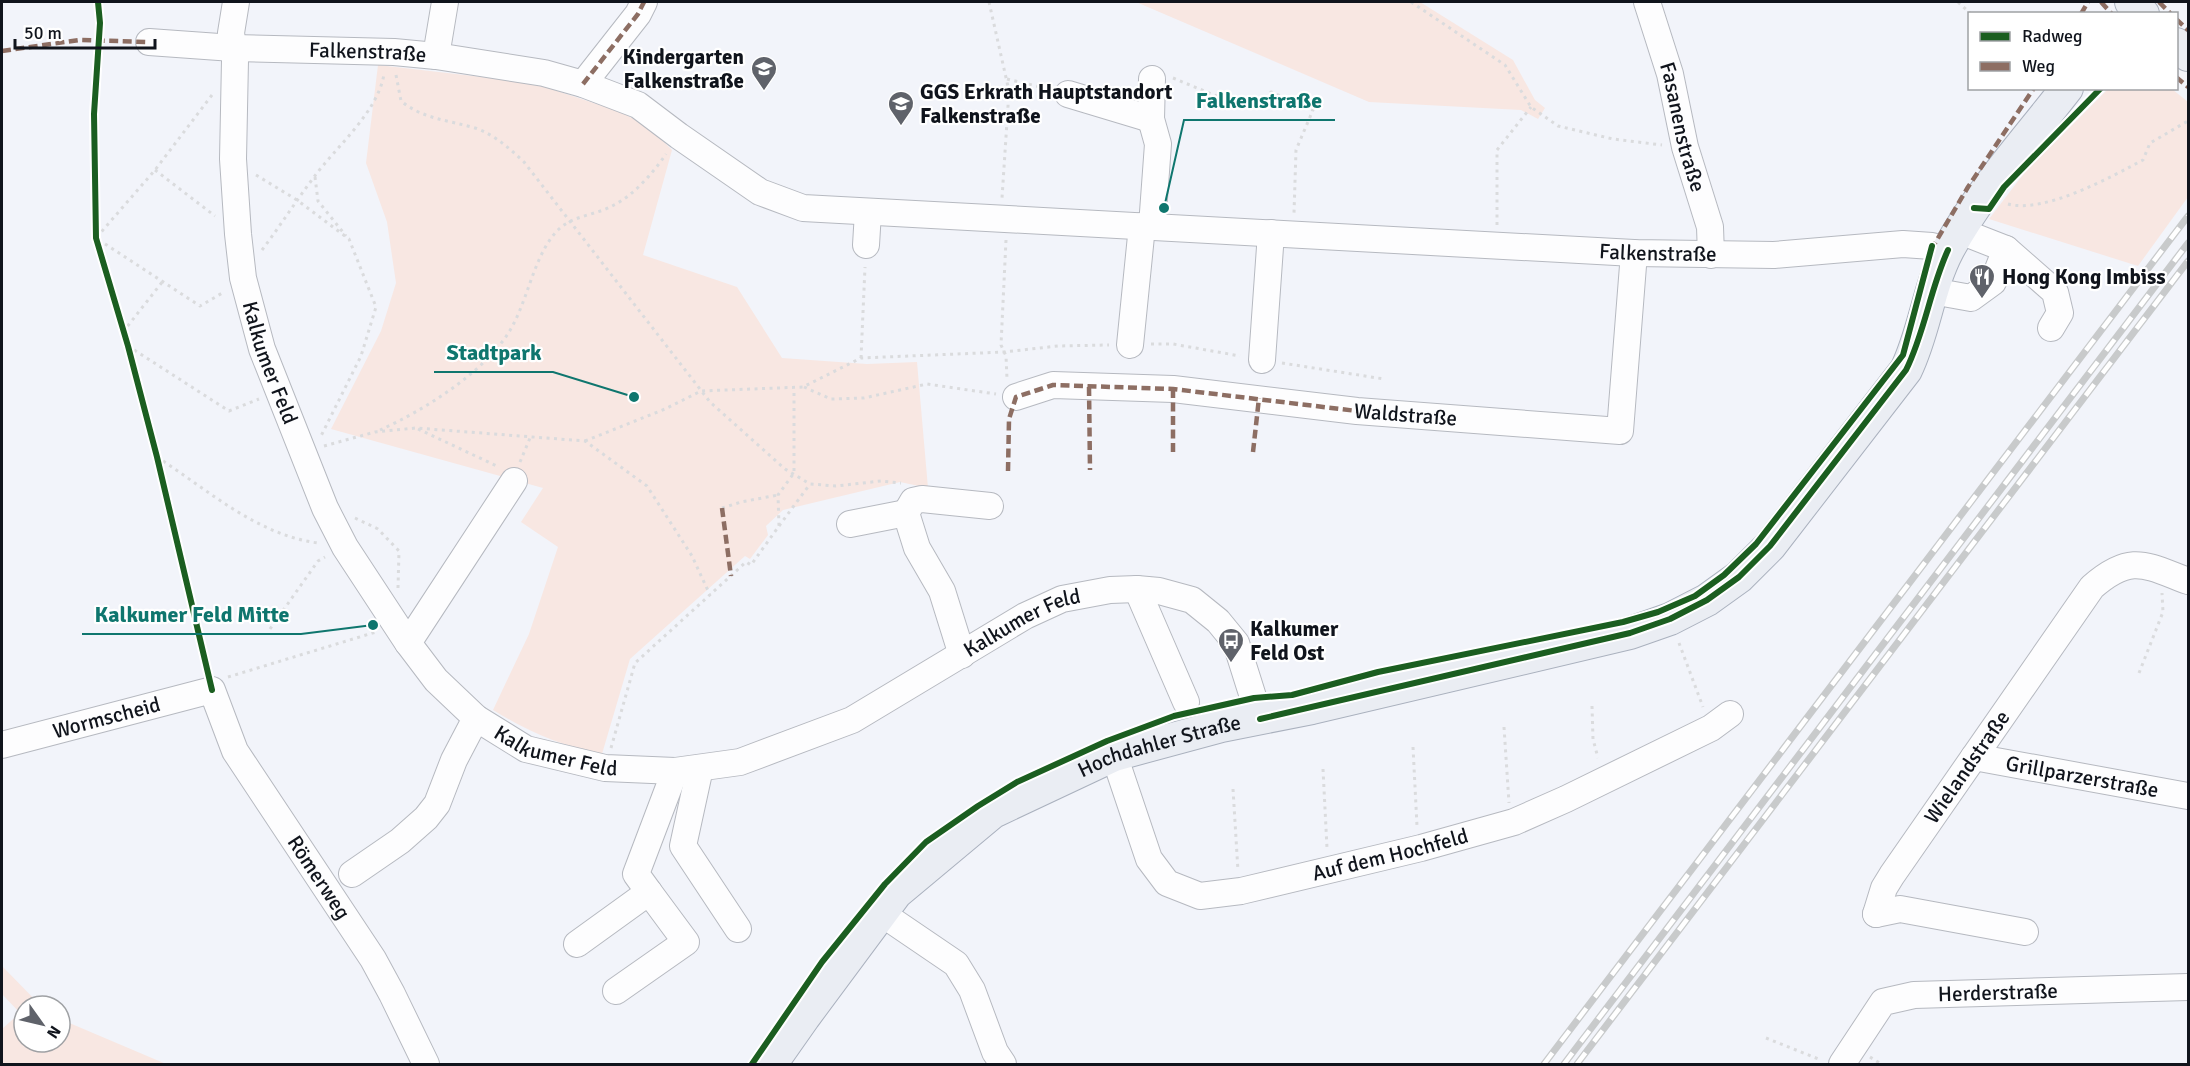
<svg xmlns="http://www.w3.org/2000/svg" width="2190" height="1066" viewBox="0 0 2190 1066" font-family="Signika,sans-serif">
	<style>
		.green { fill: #f8e7e2 }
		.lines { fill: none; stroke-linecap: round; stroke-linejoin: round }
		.minor-casing { stroke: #b6b9c0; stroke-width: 28 }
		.major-casing { stroke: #aab1be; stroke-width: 34 }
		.path { stroke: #dadbdd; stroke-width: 3; stroke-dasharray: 3 4.5; stroke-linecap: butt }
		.minor { stroke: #fdfdfe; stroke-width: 26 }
		.major { stroke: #eaedf3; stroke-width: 32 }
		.rail-casing { stroke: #c8cacb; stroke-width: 7 }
		.rail { stroke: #fff; stroke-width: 4.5; stroke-dasharray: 14; stroke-linecap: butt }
		.quiet { stroke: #8d6e63; stroke-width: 4.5; stroke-dasharray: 9 4.5; stroke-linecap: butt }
		.cycleway-casing { stroke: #fff; stroke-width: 10 }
		.cycleway { stroke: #1b5e20; stroke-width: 6 }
		.labels { text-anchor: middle; stroke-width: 4.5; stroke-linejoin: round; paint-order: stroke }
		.street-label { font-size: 21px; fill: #10141c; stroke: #fff }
		.poi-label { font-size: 21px; font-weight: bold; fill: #10141c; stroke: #fff; text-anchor: start }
		.leader { fill: none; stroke: #0f766e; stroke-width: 2 }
		.callout-dot { fill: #0f766e; stroke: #fff; stroke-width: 2 }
		.callout-label { font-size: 22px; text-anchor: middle; font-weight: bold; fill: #0f766e; stroke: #fff; stroke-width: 4.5; stroke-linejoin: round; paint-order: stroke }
	</style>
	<rect width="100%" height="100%" fill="#f2f4fa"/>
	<g class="green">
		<path d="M1136,2H1420L1513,60L1535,100L1545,108L1538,119L1521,110L1369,102Z"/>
		<path d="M378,65L533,83L621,112L650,128L672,150L643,255L737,287L782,358L867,364L917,362L928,488L900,482L783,510L766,526L768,535L750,559L745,556L630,659L602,754C559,745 531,733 493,710L529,634L558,547L521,522L543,488L331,429L381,331L396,283L387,222L366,163Z"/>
		<path d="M2108,89H2172L2188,102V197L2138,266L1989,219L2025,172Z"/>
		<path d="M2,966L41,1006H24V1042H60V1019L166,1064H2V1029L20,1013L2,994Z"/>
	</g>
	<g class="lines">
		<defs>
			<g id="minor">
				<path id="s1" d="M236,2L231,33L235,60L233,159L238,234L243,278L262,349L325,508L345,547L408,643L436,680L476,718L526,749L605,768L675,771L740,762L852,720L1025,616L1062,599L1110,590L1137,589L1159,591L1192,600L1218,621L1236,643L1260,719"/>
				<path id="s2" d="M1647,2L1670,74L1685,147L1710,227L1711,255"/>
				<path id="s3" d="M149,42L233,48L394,52L436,56L544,73L583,84L638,105L679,136L760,192L803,208L1634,253L1774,255L1903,244L1932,246L1948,250"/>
				<path d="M436,56L445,2"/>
				<path d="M583,84L638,14L644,2"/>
				<path d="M1068,94L1151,119"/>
				<path d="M1152,226L1158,144L1151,119L1152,79"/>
				<path d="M1960,231L2006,249L2055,292L2060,313L2051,328"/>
				<path d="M866,245L868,212"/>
				<path d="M1932,291L1971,298L1993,282L2006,249"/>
				<path d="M1130,345L1142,226"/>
				<path d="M1262,360L1271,233"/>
				<path id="s4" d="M1016,397L1053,385L1173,389L1357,411L1620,431L1634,253"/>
				<path d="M850,524L906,513"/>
				<path d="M1137,589L1186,702"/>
				<path d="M408,643L514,481"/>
				<path d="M962,655L942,591L917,548L906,513L913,501L922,499L990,506"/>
				<path id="s5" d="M2,745L212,690L235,751L373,959L392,994L426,1064"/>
				<path id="s6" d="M1114,755L1149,859L1167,883L1200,896L1241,891L1421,848L1514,822L1566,799L1711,728L1730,714"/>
				<path id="s7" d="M1974,757L2188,796"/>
				<path d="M700,768L683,846L738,929"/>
				<path d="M352,874L400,841L426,818L437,804L454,760L476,718"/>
				<path d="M649,892L636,874L675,771"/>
				<path d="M881,913L956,964L972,990L995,1052L1003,1064"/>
				<path id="s8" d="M1876,914L1884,888L1892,875L2092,587C2131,553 2145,565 2188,581"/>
				<path d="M1876,914L1900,909L2025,932"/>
				<path d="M577,944L649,892L686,942L616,991"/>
				<path id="s9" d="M1842,1064L1883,1002L1914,995L2188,987"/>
			</g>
			<g id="major">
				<path d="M2131,2L2143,14"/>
				<path d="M2176,44L2188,55"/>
				<path id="s10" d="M771,1064L804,1017L896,893L993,812L1114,755L1221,726L1312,708L1630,633L1670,619L1707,600L1739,577L1770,546L1906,370C1925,331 1928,288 1948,250C1980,191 2026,141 2067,88"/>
			</g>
		</defs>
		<use href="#minor" class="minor-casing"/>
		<use href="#major" class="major-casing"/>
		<g class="path">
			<path d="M989,2L1009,91L1002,198"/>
			<path d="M1411,2L1505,65L1531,107L1558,126L1613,139L1662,145"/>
			<path d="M1958,2L1971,14"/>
			<path d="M396,75L401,101C423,119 448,120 475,128C495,135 509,148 524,162L710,402L785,469L810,484L836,486L881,481L901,483"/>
			<path d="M1173,78L1226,100L1229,96L1255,108L1271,92L1313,110L1296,150L1294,213"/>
			<path d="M1007,79L1048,89"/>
			<path d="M212,95L155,170L96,238L200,306L224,292"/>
			<path d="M155,170L215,216"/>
			<path d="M256,175L297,200L349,239L376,307L361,356L320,438"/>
			<path d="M315,177L318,201L346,236"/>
			<path d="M2008,204C2044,214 2111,177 2143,160L2150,143L2188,121"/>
			<path d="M1497,225V150L1531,107"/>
			<path d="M1006,240L1001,345L1006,356L1007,379"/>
			<path d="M262,250C280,226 296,201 314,177C336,147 378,112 384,74"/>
			<path d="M123,332L163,281"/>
			<path d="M1151,344H1173L1240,356"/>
			<path d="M128,346L229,411L259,399"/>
			<path d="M861,358L865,267"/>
			<path d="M1282,363L1384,379"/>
			<path d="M804,387L831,399L864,398L927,384L996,394"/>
			<path d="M418,429L499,467"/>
			<path d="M380,430C425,410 492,368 514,323C529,294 536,251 559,229C574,215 597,215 614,205C634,195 653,173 666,154"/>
			<path d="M585,441L665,409L701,391L803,387L861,358L1004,352L1058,346L1109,345"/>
			<path d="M324,446L375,432L416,428L585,441L647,486L692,556L710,595"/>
			<path d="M157,457C208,490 257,535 318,543"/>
			<path d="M520,462L530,438"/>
			<path d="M722,508L741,502L778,495"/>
			<path d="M355,518L378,529L399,551L398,588"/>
			<path d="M779,526L810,484"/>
			<path d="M270,629L318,561L325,557"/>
			<path d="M1679,643L1703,707"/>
			<path d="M2139,673L2163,612L2162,593"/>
			<path d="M228,677L376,632"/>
			<path d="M1592,706L1593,739L1598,758"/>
			<path d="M1504,727L1509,803"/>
			<path d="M1413,747L1417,826"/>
			<path d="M611,748L635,663L746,562L751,565L779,526L778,495L794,473V389"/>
			<path d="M1323,769L1327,848"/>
			<path d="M1233,789L1238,871"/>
			<path d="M1766,1038L1821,1060"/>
			<path d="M1870,1057L1881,1064"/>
		</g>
		<use href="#minor" class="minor"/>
		<use href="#major" class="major"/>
		<defs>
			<g id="rail">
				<path d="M1544,1064L2188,216"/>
				<path d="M1564,1064L2188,243"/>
				<path d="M1577,1064L2188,261"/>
			</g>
		</defs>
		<use href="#rail" class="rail-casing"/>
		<use href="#rail" class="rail"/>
		<g class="quiet">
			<path d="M2101,2L2112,14"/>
			<path d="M2159,2L2171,14"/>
			<path d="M2081,14L2088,2"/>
			<path d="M2176,19L2188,30"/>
			<path d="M2,51L79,40L149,42"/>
			<path d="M2176,77L2188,87"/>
			<path d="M583,84L638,14L644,2"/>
			<path d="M1931,250L1968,187L2034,88"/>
			<path d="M1089,387L1090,470"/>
			<path d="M1173,389V456"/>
			<path d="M1253,452L1259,398"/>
			<path d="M1008,471L1009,419L1016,397L1053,385L1173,389L1357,411"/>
			<path d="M722,508L731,576"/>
		</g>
		<defs>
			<g id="cycleway">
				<path d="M98,2L100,23L94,114L96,238L128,346L157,457L212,690"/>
				<path d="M1974,208L1989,209L2004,187L2101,88"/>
				<path d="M1260,719L1630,633L1670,619L1707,600L1739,577L1770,546L1906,370C1925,332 1930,289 1948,250"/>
				<path d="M752,1064L822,962L885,884L926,842L978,806L1017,782L1107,741L1174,716L1254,698L1292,695L1378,672L1623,622L1658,612L1695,596L1724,575L1756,544L1903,355L1932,246"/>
			</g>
		</defs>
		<use href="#cycleway" class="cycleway-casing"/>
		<use href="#cycleway" class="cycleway"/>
	</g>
	<defs>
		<symbol id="school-pin" viewBox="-11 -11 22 30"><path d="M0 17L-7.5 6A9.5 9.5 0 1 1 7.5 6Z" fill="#5f626a" stroke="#fff"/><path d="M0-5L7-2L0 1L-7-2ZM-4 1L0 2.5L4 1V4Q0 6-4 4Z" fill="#fff"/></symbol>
		<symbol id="restaurant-pin" viewBox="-11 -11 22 30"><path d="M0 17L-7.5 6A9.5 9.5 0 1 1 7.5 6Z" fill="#5f626a" stroke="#fff"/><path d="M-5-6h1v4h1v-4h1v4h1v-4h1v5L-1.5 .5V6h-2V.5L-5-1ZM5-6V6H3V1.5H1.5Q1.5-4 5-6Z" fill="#fff"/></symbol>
		<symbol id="bus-pin" viewBox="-11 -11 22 30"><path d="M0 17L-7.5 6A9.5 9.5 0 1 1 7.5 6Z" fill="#5f626a" stroke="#fff"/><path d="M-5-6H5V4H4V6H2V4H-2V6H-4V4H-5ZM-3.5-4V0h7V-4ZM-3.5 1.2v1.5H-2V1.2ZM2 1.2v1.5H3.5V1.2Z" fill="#fff"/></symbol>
	</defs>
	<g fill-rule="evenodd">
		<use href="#school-pin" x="749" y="54" width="30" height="40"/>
		<use href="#school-pin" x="886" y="89" width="30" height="40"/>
		<use href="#restaurant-pin" x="1967" y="262" width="30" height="40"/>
		<use href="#bus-pin" x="1216" y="626" width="30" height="40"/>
	</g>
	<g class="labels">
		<g class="street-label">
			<text dy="7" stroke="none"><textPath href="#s3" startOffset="219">Falkenstraße</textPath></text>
			<text dy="7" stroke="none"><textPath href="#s2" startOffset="130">Fasanenstraße</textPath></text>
			<text dy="7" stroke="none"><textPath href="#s3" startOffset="1548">Falkenstraße</textPath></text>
			<text dy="7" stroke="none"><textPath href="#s1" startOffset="366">Kalkumer Feld</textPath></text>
			<text dy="7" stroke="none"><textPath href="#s4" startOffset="393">Waldstraße</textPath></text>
			<text dy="7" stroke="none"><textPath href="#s1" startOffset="1374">Kalkumer Feld</textPath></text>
			<text dy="7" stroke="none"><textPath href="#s5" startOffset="108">Wormscheid</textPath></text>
			<text dy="7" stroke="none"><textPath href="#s1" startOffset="870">Kalkumer Feld</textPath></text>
			<text dy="7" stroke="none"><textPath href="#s10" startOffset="518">Hochdahler Straße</textPath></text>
			<text dy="7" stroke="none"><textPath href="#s8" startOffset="174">Wielandstraße</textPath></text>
			<text dy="7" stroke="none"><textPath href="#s7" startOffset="110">Grillparzerstraße</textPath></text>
			<text dy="7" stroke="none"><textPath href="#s6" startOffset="370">Auf dem Hochfeld</textPath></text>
			<text dy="7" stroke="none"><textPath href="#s5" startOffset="434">Römerweg</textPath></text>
			<text dy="7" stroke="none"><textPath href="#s9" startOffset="190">Herderstraße</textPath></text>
		</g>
		<g class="poi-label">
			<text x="744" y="64" text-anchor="end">Kindergarten<tspan x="744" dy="24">Falkenstraße</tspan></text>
			<text x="920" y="99">GGS Erkrath Hauptstandort<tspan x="920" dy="24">Falkenstraße</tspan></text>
			<text x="2002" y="284">Hong Kong Imbiss</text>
			<text x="1250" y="636">Kalkumer<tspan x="1250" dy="24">Feld Ost</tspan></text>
		</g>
	</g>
	<path class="leader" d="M1164 208L1184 120H1335M634 397L553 372H434M373 625L301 634H82"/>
	<g class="callout-dot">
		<circle cx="1164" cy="208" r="6"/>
		<circle cx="634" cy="397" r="6"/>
		<circle cx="373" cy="625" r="6"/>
	</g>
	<g class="callout-label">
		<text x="1259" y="108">Falkenstraße</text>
		<text x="494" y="360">Stadtpark</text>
		<text x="192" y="622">Kalkumer Feld Mitte</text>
	</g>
	<rect width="2190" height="1066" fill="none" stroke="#10141c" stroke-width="6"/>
	<rect x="1968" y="12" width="210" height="78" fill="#ffffff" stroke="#9fa1a4" stroke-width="1.5"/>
	<rect x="1980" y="32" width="30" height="9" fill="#1b5e20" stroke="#9fa1a4" stroke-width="1.5"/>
	<text x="2022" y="42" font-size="18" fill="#10141c">Radweg</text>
	<rect x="1980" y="62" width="30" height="9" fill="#8d6e63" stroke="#9fa1a4" stroke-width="1.5"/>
	<text x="2022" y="72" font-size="18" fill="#10141c">Weg</text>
	<g transform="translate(42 1024) rotate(124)"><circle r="28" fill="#ffffff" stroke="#9fa1a4" stroke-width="1.5"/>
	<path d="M0-4.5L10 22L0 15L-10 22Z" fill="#5f626a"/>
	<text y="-9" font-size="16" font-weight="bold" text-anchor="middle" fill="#10141c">N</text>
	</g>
	<path d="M15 39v9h140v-9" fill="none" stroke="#10141c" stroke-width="3"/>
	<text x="24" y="39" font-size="18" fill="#10141c" stroke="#ffffff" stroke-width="4.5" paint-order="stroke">50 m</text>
</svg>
